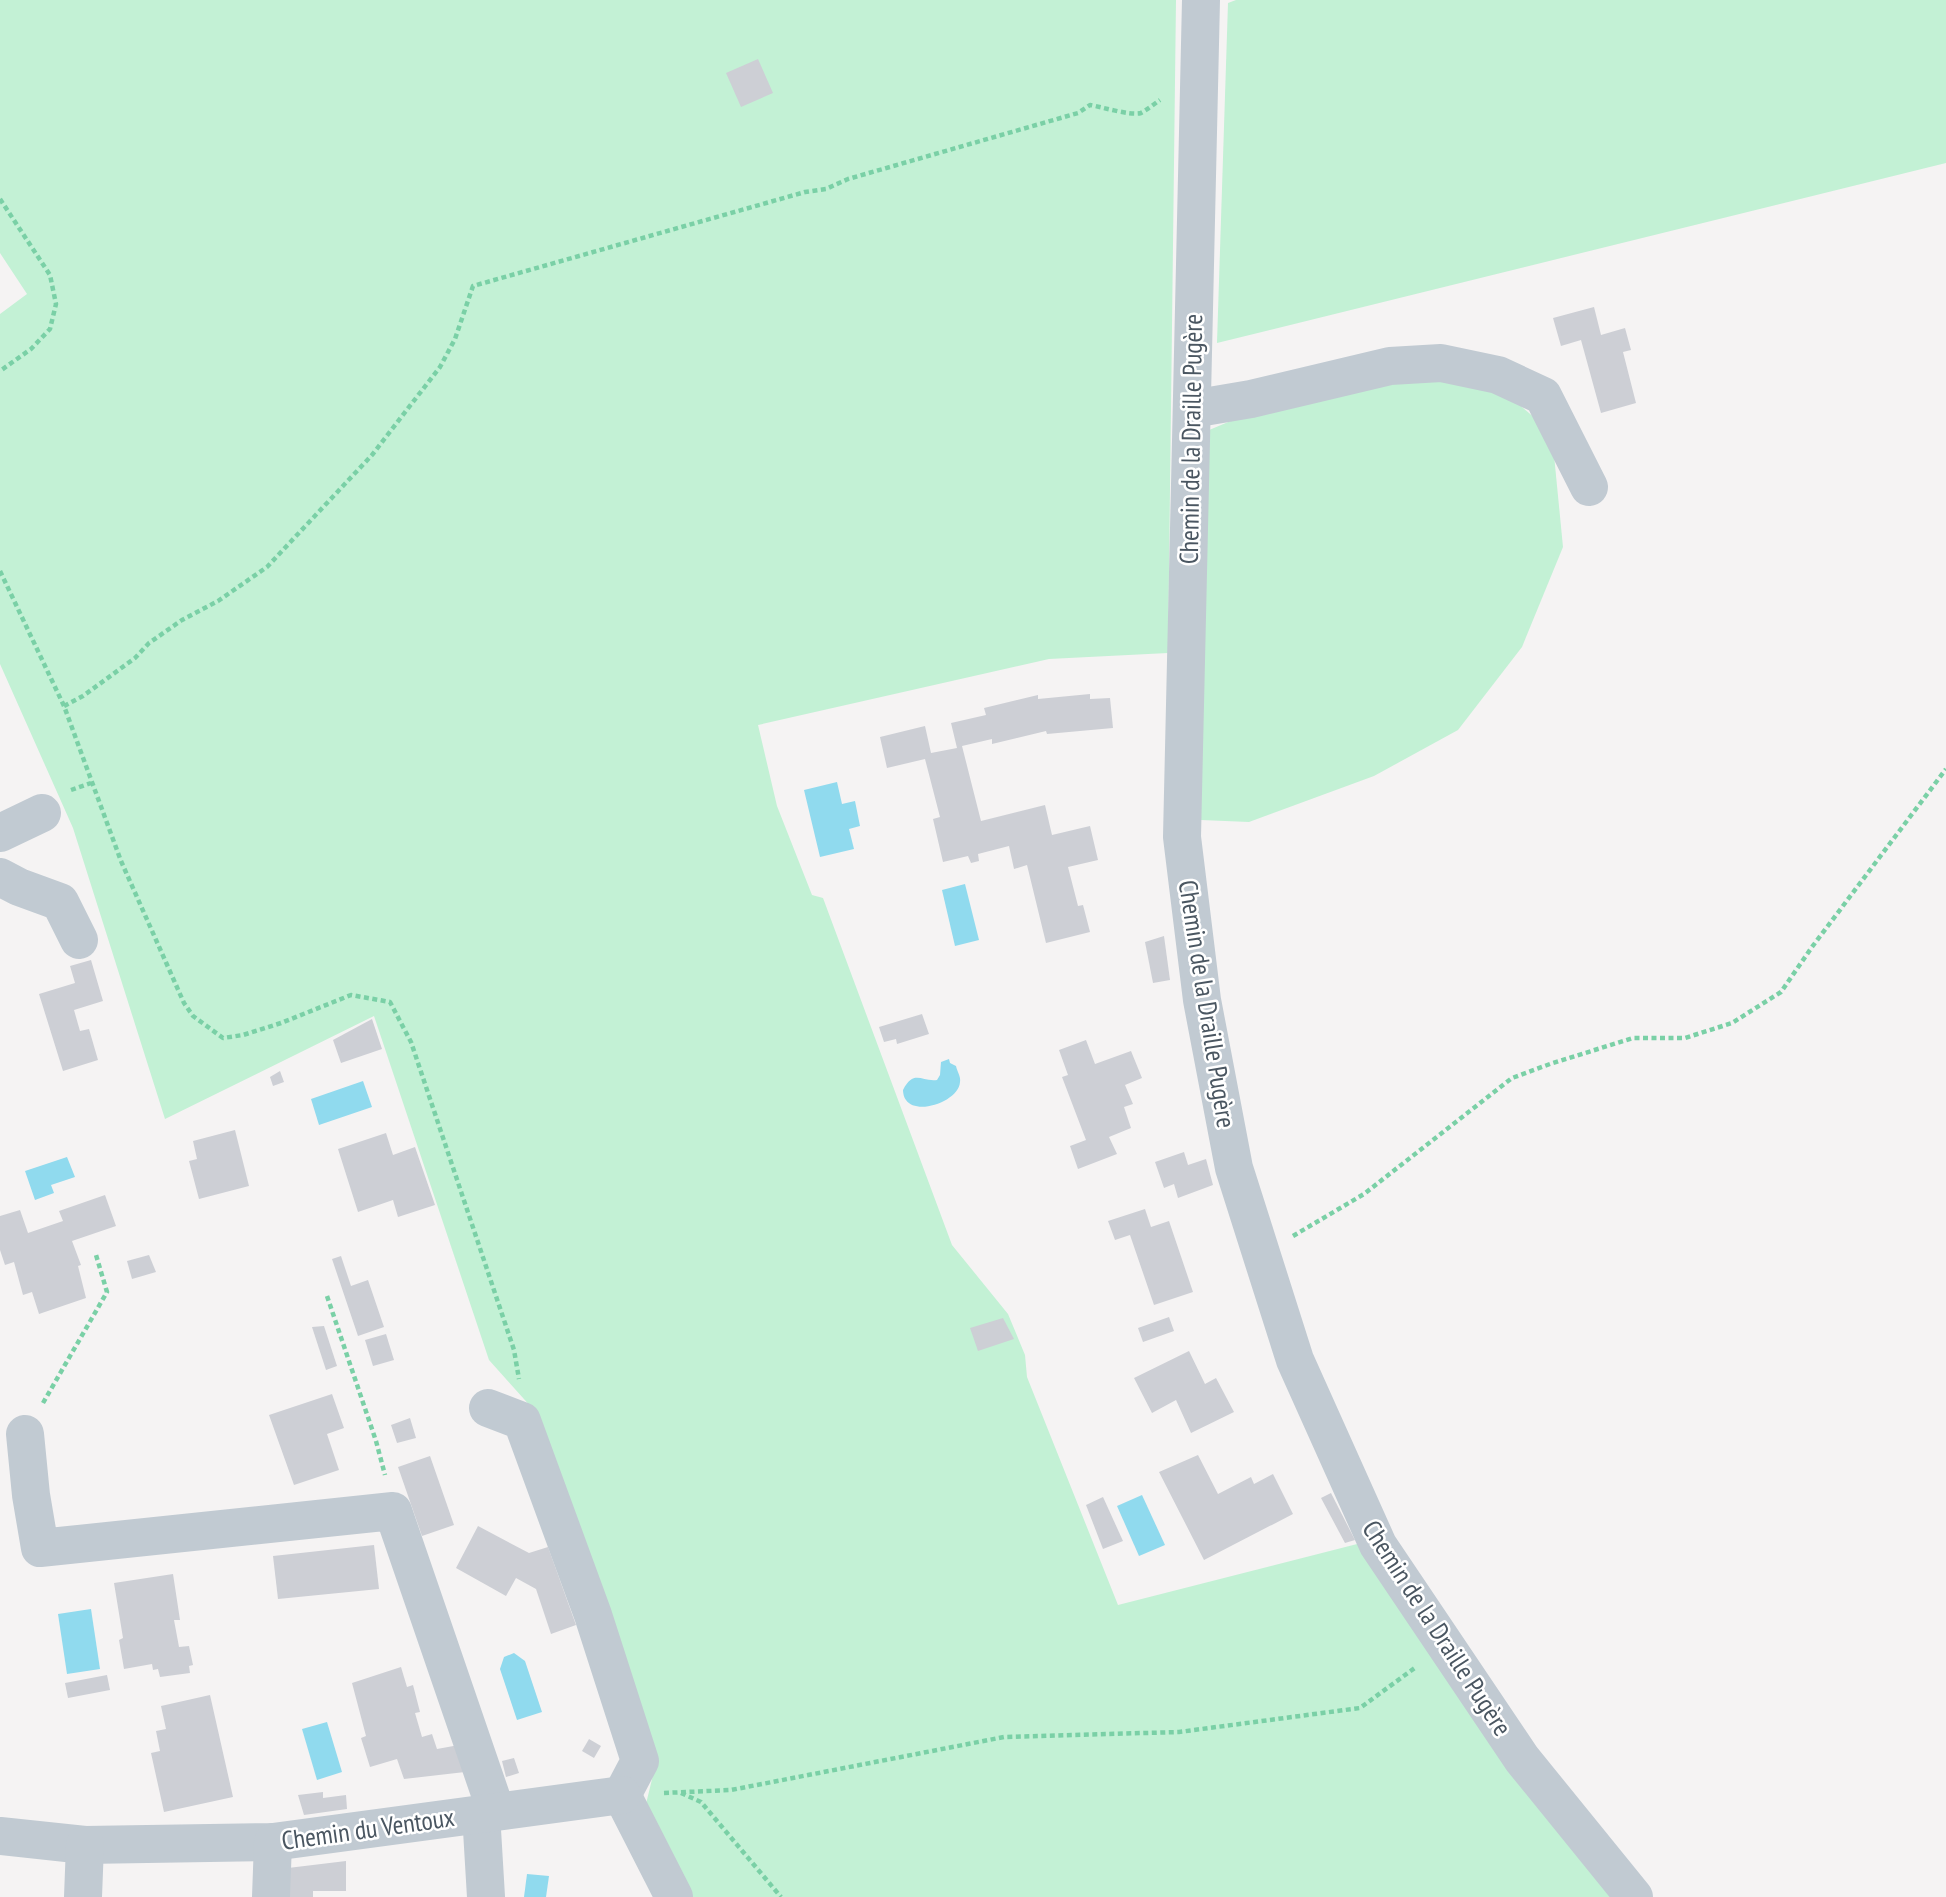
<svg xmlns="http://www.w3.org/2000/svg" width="1946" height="1897" viewBox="0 0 1946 1897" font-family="'PT Sans Narrow',sans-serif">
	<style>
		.green { fill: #c3f1d5 }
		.water { fill: #90daee }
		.building { fill: #cdcfd5 }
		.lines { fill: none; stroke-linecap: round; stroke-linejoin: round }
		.path { stroke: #7ad0a6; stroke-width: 4.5; stroke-dasharray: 5 3.5; stroke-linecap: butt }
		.minor { stroke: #c1cad2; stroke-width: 38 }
		.labels { text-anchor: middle; stroke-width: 5; stroke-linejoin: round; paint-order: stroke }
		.street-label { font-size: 26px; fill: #4a5661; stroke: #fff }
	</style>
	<rect width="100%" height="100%" fill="#f5f3f3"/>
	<g class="green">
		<path d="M0,0H1176L1168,653L1049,659L758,725L777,806L812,895L823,898L952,1245L1008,1314L1025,1355L1027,1377L1118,1605L1365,1542L1619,1897H690L644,1812L655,1767L532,1408L489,1360L374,1016L165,1119L73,828L0,664V314L27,294L0,253Z"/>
		<path d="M1236,0H1946V163L1217,343L1228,3Z"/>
		<path d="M1407,377L1457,379L1508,395L1536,419L1554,455L1563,547L1522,647L1458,730L1374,776L1249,822L1201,820L1202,433L1264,407Z"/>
	</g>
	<g class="water">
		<path d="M837,782L842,804L855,801L860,826L849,829L854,849L820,857L804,790Z"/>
		<path d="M965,884L979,940L955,946L942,890Z"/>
		<path d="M949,1059L950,1063L956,1066C957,1071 961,1077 960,1082C959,1101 917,1116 906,1100C904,1098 903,1093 903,1090C914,1069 921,1082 937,1080L940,1075L941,1062Z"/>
		<path d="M363,1081L372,1107L319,1125L311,1099Z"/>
		<path d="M67,1157L75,1177L51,1185L54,1193L35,1200L25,1171Z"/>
		<path d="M1142,1495L1165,1545L1139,1556L1117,1506Z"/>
		<path d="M91,1609L100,1669L67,1674L58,1614Z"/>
		<path d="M514,1653L525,1661L542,1712L517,1720L500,1669L504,1657Z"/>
		<path d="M327,1722L342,1772L317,1780L302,1729Z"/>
		<path d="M527,1874L549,1876L546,1897H524Z"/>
	</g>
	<g class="building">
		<path d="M758,59L773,93L741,107L726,73Z"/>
		<path d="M1594,307L1601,335L1625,328L1631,350L1623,352L1636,403L1601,413L1581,340L1561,346L1553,318Z"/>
		<path d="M1090,694V699L1110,698L1113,728L1047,734L1046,731L992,744V739L962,746L981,821L1045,805L1052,835L1090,826L1098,860L1068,867L1078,906L1083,905L1090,932L1046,943L1027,865L1014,869L1009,846L978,854L979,861L971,863L968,856L943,862L933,819L940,817L925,759L887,768L880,737L925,726L931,753L957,748L951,723L986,715L984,708L1038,695V699Z"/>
		<path d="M1164,936L1170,980L1153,983L1145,942Z"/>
		<path d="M91,960L103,1001L74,1010L80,1031L89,1029L98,1060L63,1071L39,994L75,983L70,966Z"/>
		<path d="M922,1014L929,1034L897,1044L896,1039L884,1042L879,1027Z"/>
		<path d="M372,1019L382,1049L341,1063L333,1040Z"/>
		<path d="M1086,1040L1095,1064L1131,1051L1142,1078L1125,1085L1133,1104L1124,1107L1131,1128L1109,1137L1117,1154L1078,1169L1070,1146L1086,1140L1062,1077L1068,1075L1059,1050Z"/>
		<path d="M280,1071L284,1082L273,1086L270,1077Z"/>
		<path d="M235,1130L249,1186L199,1199L189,1161L197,1159L193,1141Z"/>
		<path d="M386,1133L393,1155L415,1147L435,1205L398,1217L393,1200L358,1212L338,1149Z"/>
		<path d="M1184,1152L1188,1165L1206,1159L1213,1185L1178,1198L1174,1184L1164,1188L1155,1162Z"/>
		<path d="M105,1195L116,1226L72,1241L81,1265L78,1266L86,1298L39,1314L32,1292L23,1295L14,1262L5,1265L0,1250V1216L20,1210L28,1233L63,1221L59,1211Z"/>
		<path d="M1145,1209L1151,1227L1169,1221L1193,1292L1154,1305L1130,1235L1115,1240L1108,1221Z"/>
		<path d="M149,1255L156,1272L132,1279L127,1261Z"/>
		<path d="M341,1256L351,1286L368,1280L384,1327L358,1336L332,1259Z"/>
		<path d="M1169,1317L1174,1331L1143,1342L1138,1328Z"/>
		<path d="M1003,1318L1014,1339L978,1351L970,1328Z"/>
		<path d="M324,1326L337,1366L326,1370L312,1327Z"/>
		<path d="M386,1334L394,1360L373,1366L365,1340Z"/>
		<path d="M1189,1351L1205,1384L1216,1378L1234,1412L1191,1433L1176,1400L1152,1413L1134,1378Z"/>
		<path d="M332,1394L344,1428L327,1434L339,1470L294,1485L269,1415Z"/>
		<path d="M410,1418L416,1438L397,1443L391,1425Z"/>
		<path d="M1198,1455L1218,1494L1251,1477L1254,1484L1273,1474L1293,1514L1204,1560L1159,1472Z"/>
		<path d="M430,1456L454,1525L422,1536L398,1467Z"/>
		<path d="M1331,1493L1355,1540L1345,1543L1321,1498Z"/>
		<path d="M1103,1497L1123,1541L1103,1549L1086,1505Z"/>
		<path d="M478,1526L529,1553L548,1547L576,1625L551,1634L536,1589L516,1578L506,1596L456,1568Z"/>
		<path d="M374,1545L379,1589L278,1599L273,1556Z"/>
		<path d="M173,1574L180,1620H174L179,1647L189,1646L193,1665L189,1666L190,1673L160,1677L158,1669L153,1670L152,1664L124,1669L119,1640L123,1638L114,1583Z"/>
		<path d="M401,1667L407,1687L413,1685L420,1712L415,1713L422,1737L432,1734L437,1749L459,1745L465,1772L404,1779L397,1759L370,1767L361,1738L366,1736L352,1683Z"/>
		<path d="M107,1675L110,1690L68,1698L65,1683Z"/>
		<path d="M210,1695L233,1797L164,1812L151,1753L160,1751L156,1731L166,1729L161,1706Z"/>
		<path d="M589,1739L601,1746L594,1758L582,1751Z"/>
		<path d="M514,1758L519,1773L506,1777L502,1761Z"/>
		<path d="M323,1792V1798L346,1795L347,1809L304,1815L298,1795Z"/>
		<path d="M346,1861V1891H313V1897H288V1868Z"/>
	</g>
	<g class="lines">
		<g class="path">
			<path d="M0,199L50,275L56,304L50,329L31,349L0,371"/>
			<path d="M0,571L64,706L121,861L184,1003L193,1016L223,1038L243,1035L281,1023L351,995L390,1002L411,1042L514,1350L519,1379"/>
			<path d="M64,706L83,696L135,658L149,643L182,620L218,601L267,567L372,455L440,367L455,339L473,286L805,192L826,189L848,179L1078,113L1090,105C1102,107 1131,116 1141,113C1147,110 1154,104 1160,100"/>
			<path d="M71,790L91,783"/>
			<path d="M1293,1236L1364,1194L1512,1078L1550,1064L1633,1038H1685L1732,1023L1781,992L1812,947L1946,769"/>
			<path d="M327,1296L376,1441L385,1475"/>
			<path d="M43,1403L107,1292L96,1255"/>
			<path d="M664,1793L731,1790L1004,1737L1179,1732L1360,1708L1416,1667"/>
			<path d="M681,1793L701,1802L781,1897"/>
		</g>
		<g class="minor">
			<path d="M1201,0L1182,837L1202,1000L1234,1168L1295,1360L1378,1545L1522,1759L1634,1897"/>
			<path d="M1192,409L1251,399L1390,366L1441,363L1498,375L1543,396L1589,487"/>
			<path d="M0,833L42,813"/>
			<path d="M0,877L19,887L60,902L79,940"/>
			<path d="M488,1408L522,1421L593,1615L640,1761L622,1795"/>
			<path d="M25,1434L31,1495L40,1548L393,1511L496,1811"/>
			<path d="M622,1795L674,1897"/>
			<path d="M481,1813L486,1897"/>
			<path d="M0,1836L85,1845L273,1842L622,1795"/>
			<path d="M83,1897L85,1845"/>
			<path d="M271,1897L273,1842"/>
		</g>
	</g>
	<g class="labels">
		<g class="street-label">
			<text transform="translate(1191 439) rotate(-89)" y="9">Chemin de la Draille Pugère</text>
			<text transform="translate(1207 1004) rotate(81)" y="9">Chemin de la Draille Pugère</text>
			<text transform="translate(1437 1628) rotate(57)" y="9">Chemin de la Draille Pugère</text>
			<text transform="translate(368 1829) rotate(-8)" y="9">Chemin du Ventoux</text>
		</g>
	</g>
</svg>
